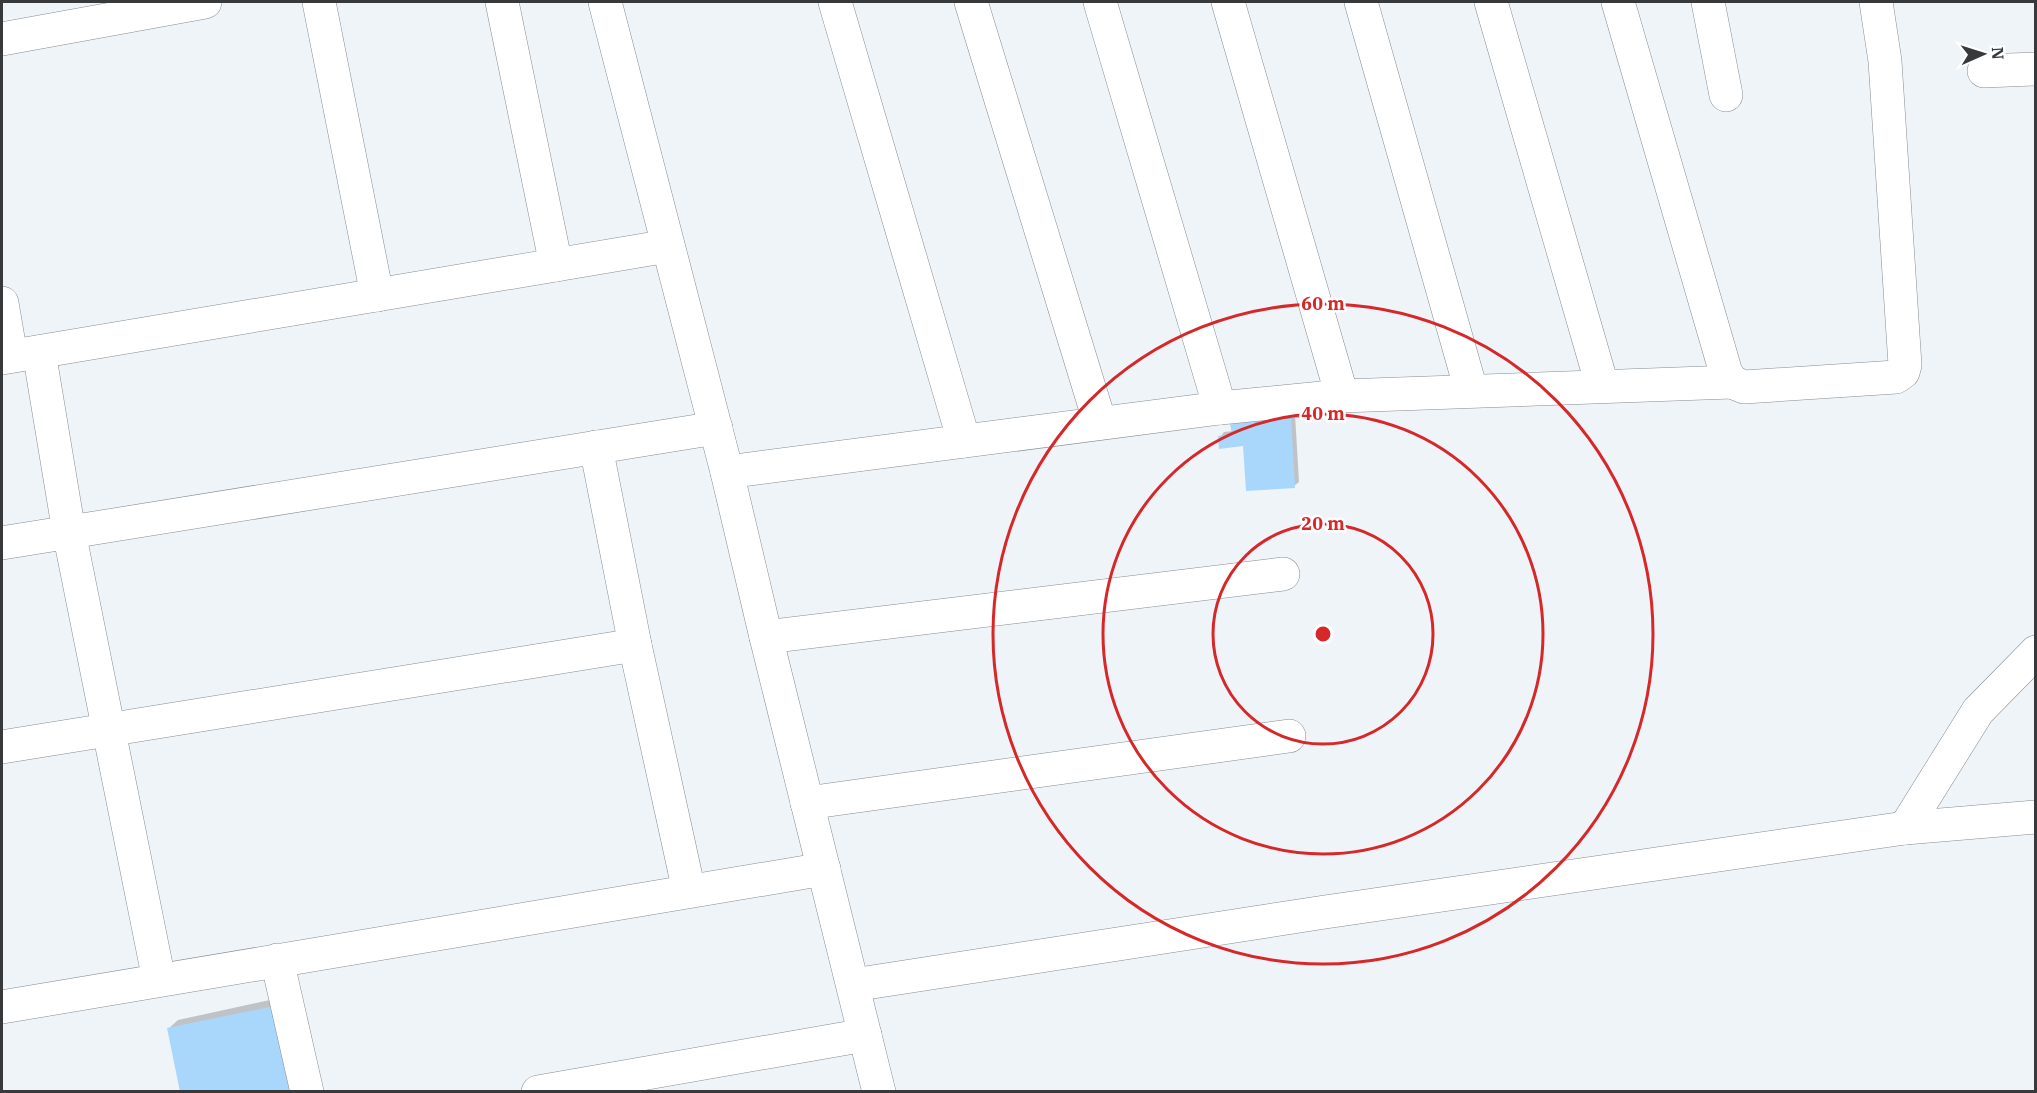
<svg xmlns="http://www.w3.org/2000/svg" width="2037" height="1093" viewBox="0 0 2037 1093" font-family="'IBM Plex Serif',serif">
	<style>
		.shadow { fill: #0003 }
		.building { fill: #a9d7fc }
		.lines { fill: none; stroke-linecap: round; stroke-linejoin: round }
		.minor-casing { stroke: #878c90; stroke-width: 34 }
		.minor { stroke: #fff; stroke-width: 33 }
		.ring { fill: none; stroke: #d62828; stroke-width: 3 }
		.centre { fill: #d62828; stroke: #fff; stroke-width: 3 }
		.ring-label { font-size: 18px; text-anchor: middle; font-weight: bold; fill: #d62828; stroke: #fff; stroke-width: 5; stroke-linejoin: round; paint-order: stroke }
	</style>
	<rect width="100%" height="100%" fill="#eff4f9"/>
	<g class="shadow">
		<path d="M1295,414L1299,482L1294,486L1245,445L1220,437L1224,432L1233,431L1232,424L1236,420Z"/>
		<path d="M288,996L312,1092L168,1029L178,1020Z"/>
	</g>
	<g class="building">
		<path d="M1291,418L1295,488L1246,491L1243,446L1219,449L1218,436L1232,434L1230,424Z"/>
		<path d="M279,1005L300,1092H180L167,1028Z"/>
	</g>
	<g class="lines">
		<defs>
			<g id="minor">
				<path d="M319,2L377,295"/>
				<path d="M502,2L556,265"/>
				<path d="M605,2L727,472L766,637L879,1092"/>
				<path d="M835,2L964,441"/>
				<path d="M971,2L1100,423"/>
				<path d="M1100,2L1220,408"/>
				<path d="M1361,2L1471,390"/>
				<path d="M1491,2L1602,385"/>
				<path d="M1618,2L1726,373L1732,382L1744,387L1896,377L1903,372L1905,365L1885,61L1876,2"/>
				<path d="M1708,2L1726,95"/>
				<path d="M2,39L205,2"/>
				<path d="M1984,71L2036,69"/>
				<path d="M2,303L11,356"/>
				<path d="M39,352L69,532L159,980"/>
				<path d="M2,358L668,246"/>
				<path d="M1342,396L1732,382"/>
				<path d="M596,447L635,645L689,891"/>
				<path d="M727,472L1220,408L1342,396L1228,2"/>
				<path d="M2,543L716,428"/>
				<path d="M766,637L1283,574"/>
				<path d="M2,747L635,645"/>
				<path d="M807,803L1289,736"/>
				<path d="M1905,828L1978,711L2036,652"/>
				<path d="M277,960L307,1092"/>
				<path d="M853,985L1325,912L1905,828L2036,817"/>
				<path d="M2,1007L824,869"/>
				<path d="M538,1092L865,1035"/>
			</g>
		</defs>
		<use href="#minor" class="minor-casing"/>
		<use href="#minor" class="minor"/>
	</g>
	<g class="ring">
		<circle cx="1323" cy="634" r="110"/>
		<circle cx="1323" cy="634" r="220"/>
		<circle cx="1323" cy="634" r="330"/>
	</g>
	<circle cx="1323" cy="634" r="9" class="centre"/>
	<g class="ring-label">
		<text x="1323" y="310">60 m</text>
		<text x="1323" y="420">40 m</text>
		<text x="1323" y="530">20 m</text>
	</g>
	<rect width="2037" height="1093" fill="none" stroke="#37393b" stroke-width="6"/>
	<g transform="translate(1983 54) rotate(87)" stroke="#ffffff" stroke-width="4.5" paint-order="stroke">
	<path d="M0-4.5L10 22L0 15L-10 22Z" fill="#37393b"/>
	<text y="-9" font-size="16" font-weight="bold" text-anchor="middle" fill="#37393b">N</text>
	</g>
</svg>
